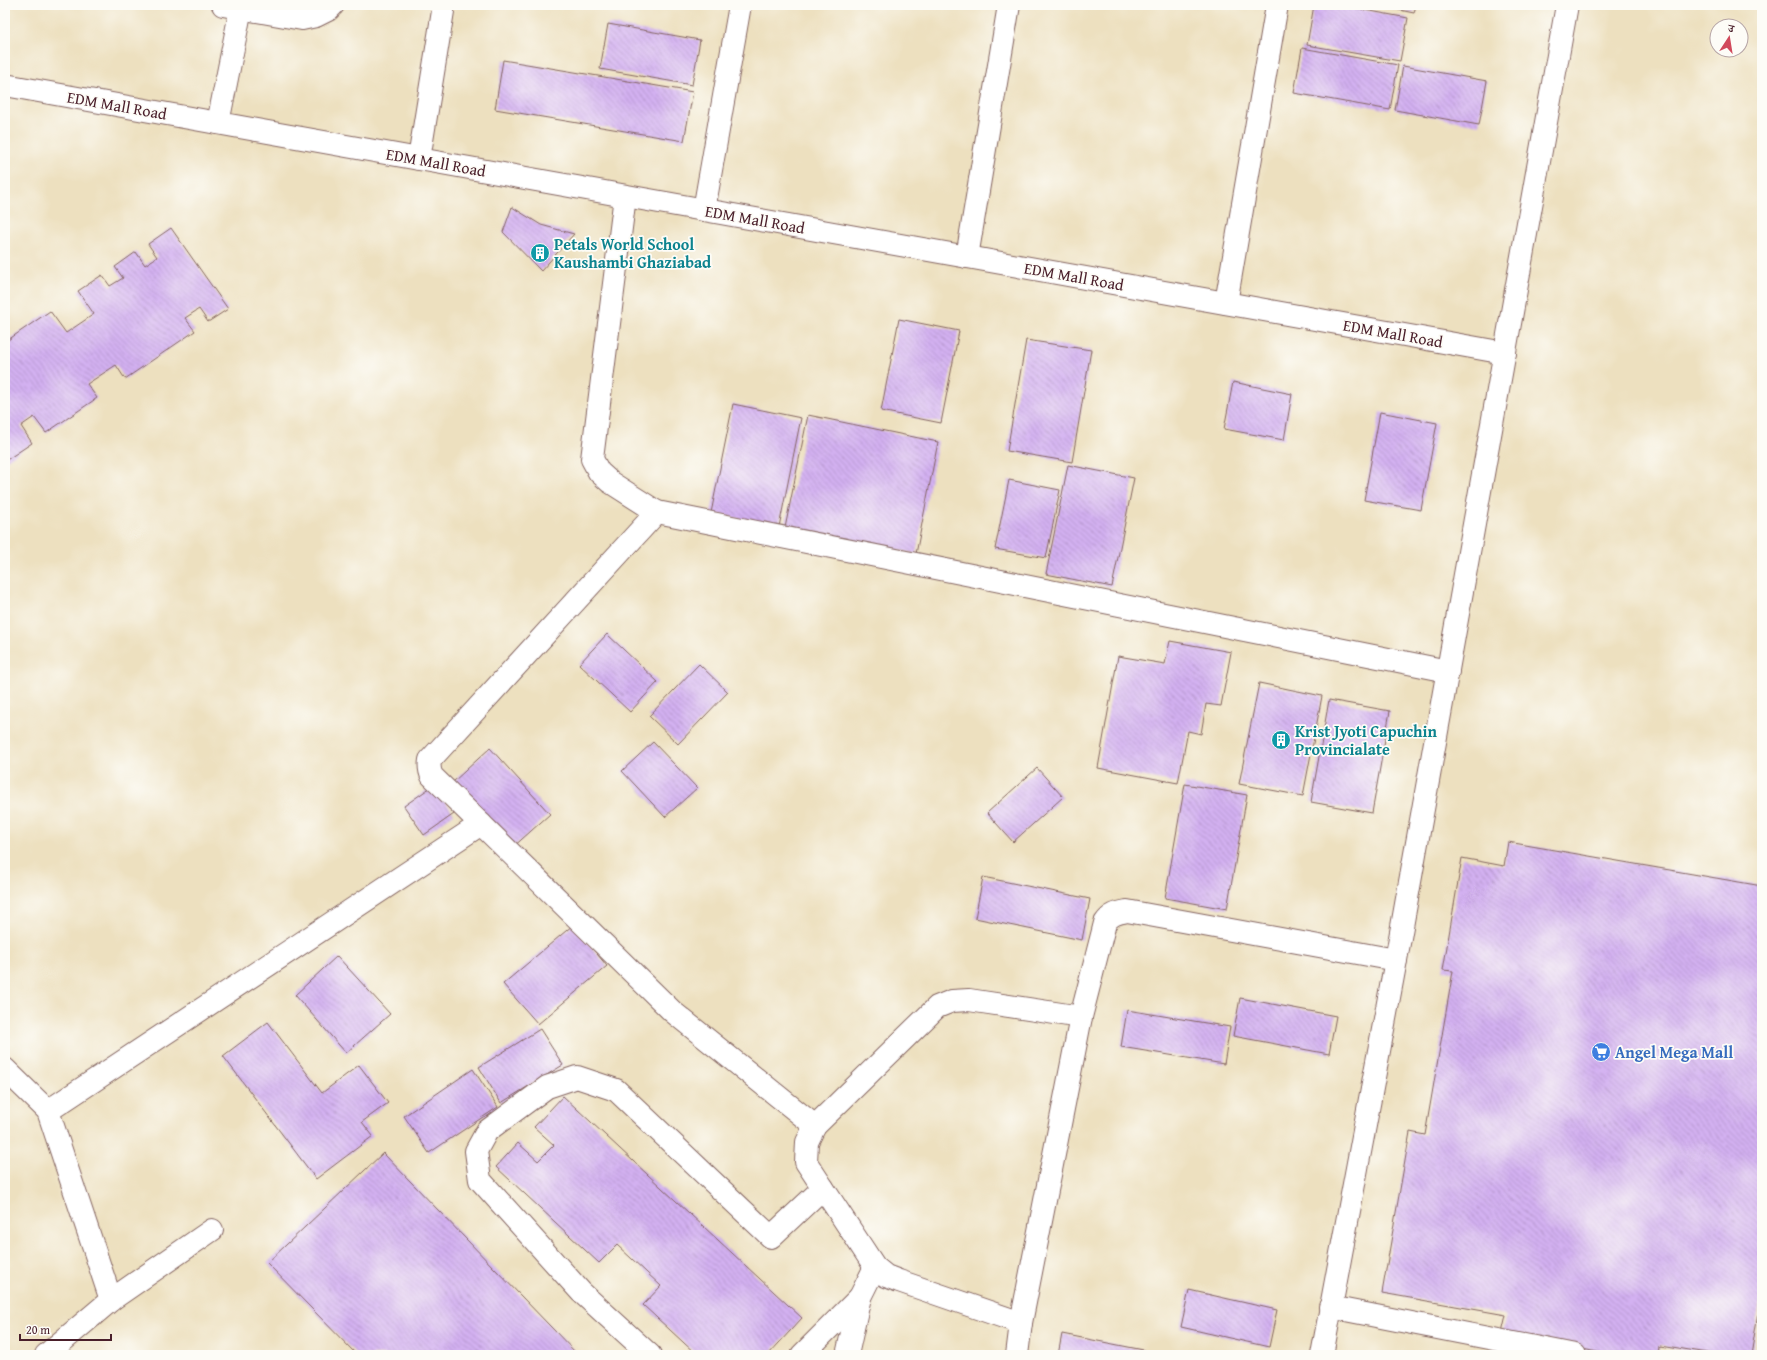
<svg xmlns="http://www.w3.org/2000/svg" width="1767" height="1360" viewBox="0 0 1767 1360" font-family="'Gentium Book Plus','Noto Serif Devanagari',serif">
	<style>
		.building { fill: url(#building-back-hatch) }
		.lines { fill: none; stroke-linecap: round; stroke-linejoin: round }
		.minor-casing { stroke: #83635f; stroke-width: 24 }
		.minor { stroke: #fff; stroke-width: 22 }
		.labels { text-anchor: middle; stroke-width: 3.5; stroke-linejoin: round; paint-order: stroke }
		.street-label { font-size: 16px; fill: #4a1f2b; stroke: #fdfcf7 }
		.culture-label { font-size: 16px; font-weight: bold; fill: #0d838f; stroke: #fdfcf7; text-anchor: start }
		.shop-label { font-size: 16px; font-weight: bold; fill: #366cbe; stroke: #fdfcf7; text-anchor: start }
	</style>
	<defs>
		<pattern id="building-back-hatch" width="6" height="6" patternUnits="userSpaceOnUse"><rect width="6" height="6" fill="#d3b1f1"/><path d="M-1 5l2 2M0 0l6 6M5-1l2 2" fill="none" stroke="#ad8fc3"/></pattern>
	</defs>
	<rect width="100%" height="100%" fill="#fdfcf7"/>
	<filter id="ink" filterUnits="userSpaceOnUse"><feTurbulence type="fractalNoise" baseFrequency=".025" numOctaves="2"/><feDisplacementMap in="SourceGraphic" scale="8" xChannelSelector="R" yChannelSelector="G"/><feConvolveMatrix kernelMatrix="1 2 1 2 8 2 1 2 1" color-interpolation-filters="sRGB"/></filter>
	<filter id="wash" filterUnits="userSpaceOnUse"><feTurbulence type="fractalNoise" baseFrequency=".012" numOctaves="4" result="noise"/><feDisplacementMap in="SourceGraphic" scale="16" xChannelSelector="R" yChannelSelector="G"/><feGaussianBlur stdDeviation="0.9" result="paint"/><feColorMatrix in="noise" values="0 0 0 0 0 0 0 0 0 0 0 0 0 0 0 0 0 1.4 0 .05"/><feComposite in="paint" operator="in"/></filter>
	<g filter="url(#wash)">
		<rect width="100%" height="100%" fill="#ede0bf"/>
		<g id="blocks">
			<g class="building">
				<path d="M1314,5H1338L1408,18L1400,61L1307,45Z"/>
				<path d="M1376,5H1416L1414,13Z"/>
				<path d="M608,24L700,40L692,85L600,69Z"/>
				<path d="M1302,48L1398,65L1390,110L1294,93Z"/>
				<path d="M503,60L693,92L684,141L495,109Z"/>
				<path d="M1403,66L1487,81L1479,125L1395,110Z"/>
				<path d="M512,207L541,225L574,234L541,271L503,232Z"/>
				<path d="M171,228L228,309L208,322L199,309L185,318L195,331L125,379L116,365L87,384L97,398L46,433L34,417L21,426L32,443L5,461V342L50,311L66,333L94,314L78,291L102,275L110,286L123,278L115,267L136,252L145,265L157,257L148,244Z"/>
				<path d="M899,319L959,331L941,423L881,411Z"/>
				<path d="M1026,340L1091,350L1072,462L1007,451Z"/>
				<path d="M1233,382L1292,394L1284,440L1224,429Z"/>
				<path d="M733,404L801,418L779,527L711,513Z"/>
				<path d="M1380,412L1437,423L1421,510L1364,500Z"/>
				<path d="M808,415L938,442L916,554L785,528Z"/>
				<path d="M1068,465L1134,478L1112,587L1046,574Z"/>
				<path d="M1009,480L1060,490L1046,558L995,549Z"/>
				<path d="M607,634L658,682L630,712L579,664Z"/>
				<path d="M1170,641L1231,652L1221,706L1206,704L1201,734L1188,731L1178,783L1098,768L1118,656L1165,664Z"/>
				<path d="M699,664L728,692L678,744L649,716Z"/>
				<path d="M1259,683L1322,696L1303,796L1239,784Z"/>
				<path d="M1329,700L1390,711L1372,813L1311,802Z"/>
				<path d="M653,742L697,788L665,817L622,771Z"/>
				<path d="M490,748L550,814L512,848L453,782Z"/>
				<path d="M1037,768L1063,797L1013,842L987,813Z"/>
				<path d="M1185,784L1247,795L1227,909L1165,898Z"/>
				<path d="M434,785L454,814L424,835L404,806Z"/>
				<path d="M1508,842L1762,886V1204L1759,1220L1762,1221V1290L1751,1355H1720L1659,1345L1658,1355H1611L1502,1332L1506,1315L1382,1293L1410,1132L1425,1135L1453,971L1443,970L1462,858L1504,866Z"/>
				<path d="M983,877L1090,899L1082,940L975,918Z"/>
				<path d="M573,925L607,966L538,1024L503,984Z"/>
				<path d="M337,956L390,1014L346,1053L295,995Z"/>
				<path d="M1240,998L1336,1016L1329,1054L1233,1036Z"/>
				<path d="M1127,1010L1230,1027L1224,1064L1121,1047Z"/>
				<path d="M268,1022L322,1093L359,1065L388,1103L362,1122L373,1136L316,1179L223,1056Z"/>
				<path d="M540,1029L563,1065L501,1103L479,1067Z"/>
				<path d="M473,1069L498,1107L429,1153L404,1116Z"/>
				<path d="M563,1096L802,1318L768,1355H697L643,1305L661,1286L617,1245L599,1263L496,1167L518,1143L538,1161L554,1145L534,1127Z"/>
				<path d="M383,1153L578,1355H357L267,1263Z"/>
				<path d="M1189,1290L1277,1310L1269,1347L1181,1327Z"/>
				<path d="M1062,1334L1164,1354L1163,1355H1058Z"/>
			</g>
		</g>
	</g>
	<g filter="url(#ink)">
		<use href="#blocks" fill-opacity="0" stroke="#83635f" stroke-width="1"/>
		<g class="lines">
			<defs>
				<g id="minor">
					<path d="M223,5L302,19L316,16L328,10L333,5"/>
					<path d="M5,85L1505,353"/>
					<path d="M218,123L241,8"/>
					<path d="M419,159L444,5"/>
					<path d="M625,196L592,459L599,472L610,482L657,512"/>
					<path d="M704,210L740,5"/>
					<path d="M967,257L1009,5"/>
					<path d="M1226,303L1277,5"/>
					<path d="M5,1069L48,1111L111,1300"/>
					<path d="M48,1111L481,824"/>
					<path d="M815,1126L673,1012L432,776C429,770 429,766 430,760L657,512L1448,671"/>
					<path d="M1330,1307L1575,1355"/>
					<path d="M1021,1323L899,1281L886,1276L875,1267L806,1162L807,1142L815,1126L937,1007L952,1001L969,1000L1081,1017"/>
					<path d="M46,1355L111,1300L212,1230"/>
					<path d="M650,1355L581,1292L480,1180L476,1151L487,1131L547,1087L577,1077L616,1090L771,1237L823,1188"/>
					<path d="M802,1355L860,1297"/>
					<path d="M847,1355L860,1297L875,1267"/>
					<path d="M1017,1355L1021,1323L1081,1017L1105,923C1111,914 1117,913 1127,911L1396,960"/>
					<path d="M1322,1355L1396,960L1567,5"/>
				</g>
			</defs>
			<use href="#minor" class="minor-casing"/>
			<use href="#minor" class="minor"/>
		</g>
	</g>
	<defs>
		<symbol id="building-disc" viewBox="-11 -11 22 22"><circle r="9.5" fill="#0f9aa8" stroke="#fdfcf7"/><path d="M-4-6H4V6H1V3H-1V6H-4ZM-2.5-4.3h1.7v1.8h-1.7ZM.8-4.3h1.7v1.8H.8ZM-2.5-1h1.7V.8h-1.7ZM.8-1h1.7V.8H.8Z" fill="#fff"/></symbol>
		<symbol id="supermarket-disc" viewBox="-11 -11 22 22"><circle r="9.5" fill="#3f7fe0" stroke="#fdfcf7"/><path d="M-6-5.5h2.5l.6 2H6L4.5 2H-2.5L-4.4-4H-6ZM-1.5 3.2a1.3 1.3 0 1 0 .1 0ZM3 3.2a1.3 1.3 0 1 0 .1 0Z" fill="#fff"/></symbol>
	</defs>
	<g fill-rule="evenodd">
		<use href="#building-disc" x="529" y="242" width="22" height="22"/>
		<use href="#building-disc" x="1270" y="729" width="22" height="22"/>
		<use href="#supermarket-disc" x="1590" y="1041" width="22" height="22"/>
	</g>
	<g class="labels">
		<g class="street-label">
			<text transform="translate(117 105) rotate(10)" y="6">EDM Mall Road</text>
			<text transform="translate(436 162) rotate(10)" y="6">EDM Mall Road</text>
			<text transform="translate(755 219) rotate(10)" y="6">EDM Mall Road</text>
			<text transform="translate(1074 276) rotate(10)" y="6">EDM Mall Road</text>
			<text transform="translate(1393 333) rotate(10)" y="6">EDM Mall Road</text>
		</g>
		<g class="culture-label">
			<text x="554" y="250">Petals World School<tspan x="554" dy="18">Kaushambi Ghaziabad</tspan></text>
			<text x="1295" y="737">Krist Jyoti Capuchin<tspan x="1295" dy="18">Provincialate</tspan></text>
		</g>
		<g class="shop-label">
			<text x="1615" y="1058">Angel Mega Mall</text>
		</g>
	</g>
	<rect width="1767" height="1360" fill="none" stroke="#fdfcf7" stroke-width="20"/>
	<g transform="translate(1729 38) rotate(12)"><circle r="19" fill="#fdfcf7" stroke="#b5a4a5"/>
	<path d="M0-3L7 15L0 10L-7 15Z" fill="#d1495b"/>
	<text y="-6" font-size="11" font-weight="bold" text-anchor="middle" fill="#4a1f2b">उ</text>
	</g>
	<path d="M20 1334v6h91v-6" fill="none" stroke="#4a1f2b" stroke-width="2"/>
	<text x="26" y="1334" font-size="12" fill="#4a1f2b" stroke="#fdfcf7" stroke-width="3" paint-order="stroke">20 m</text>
</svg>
